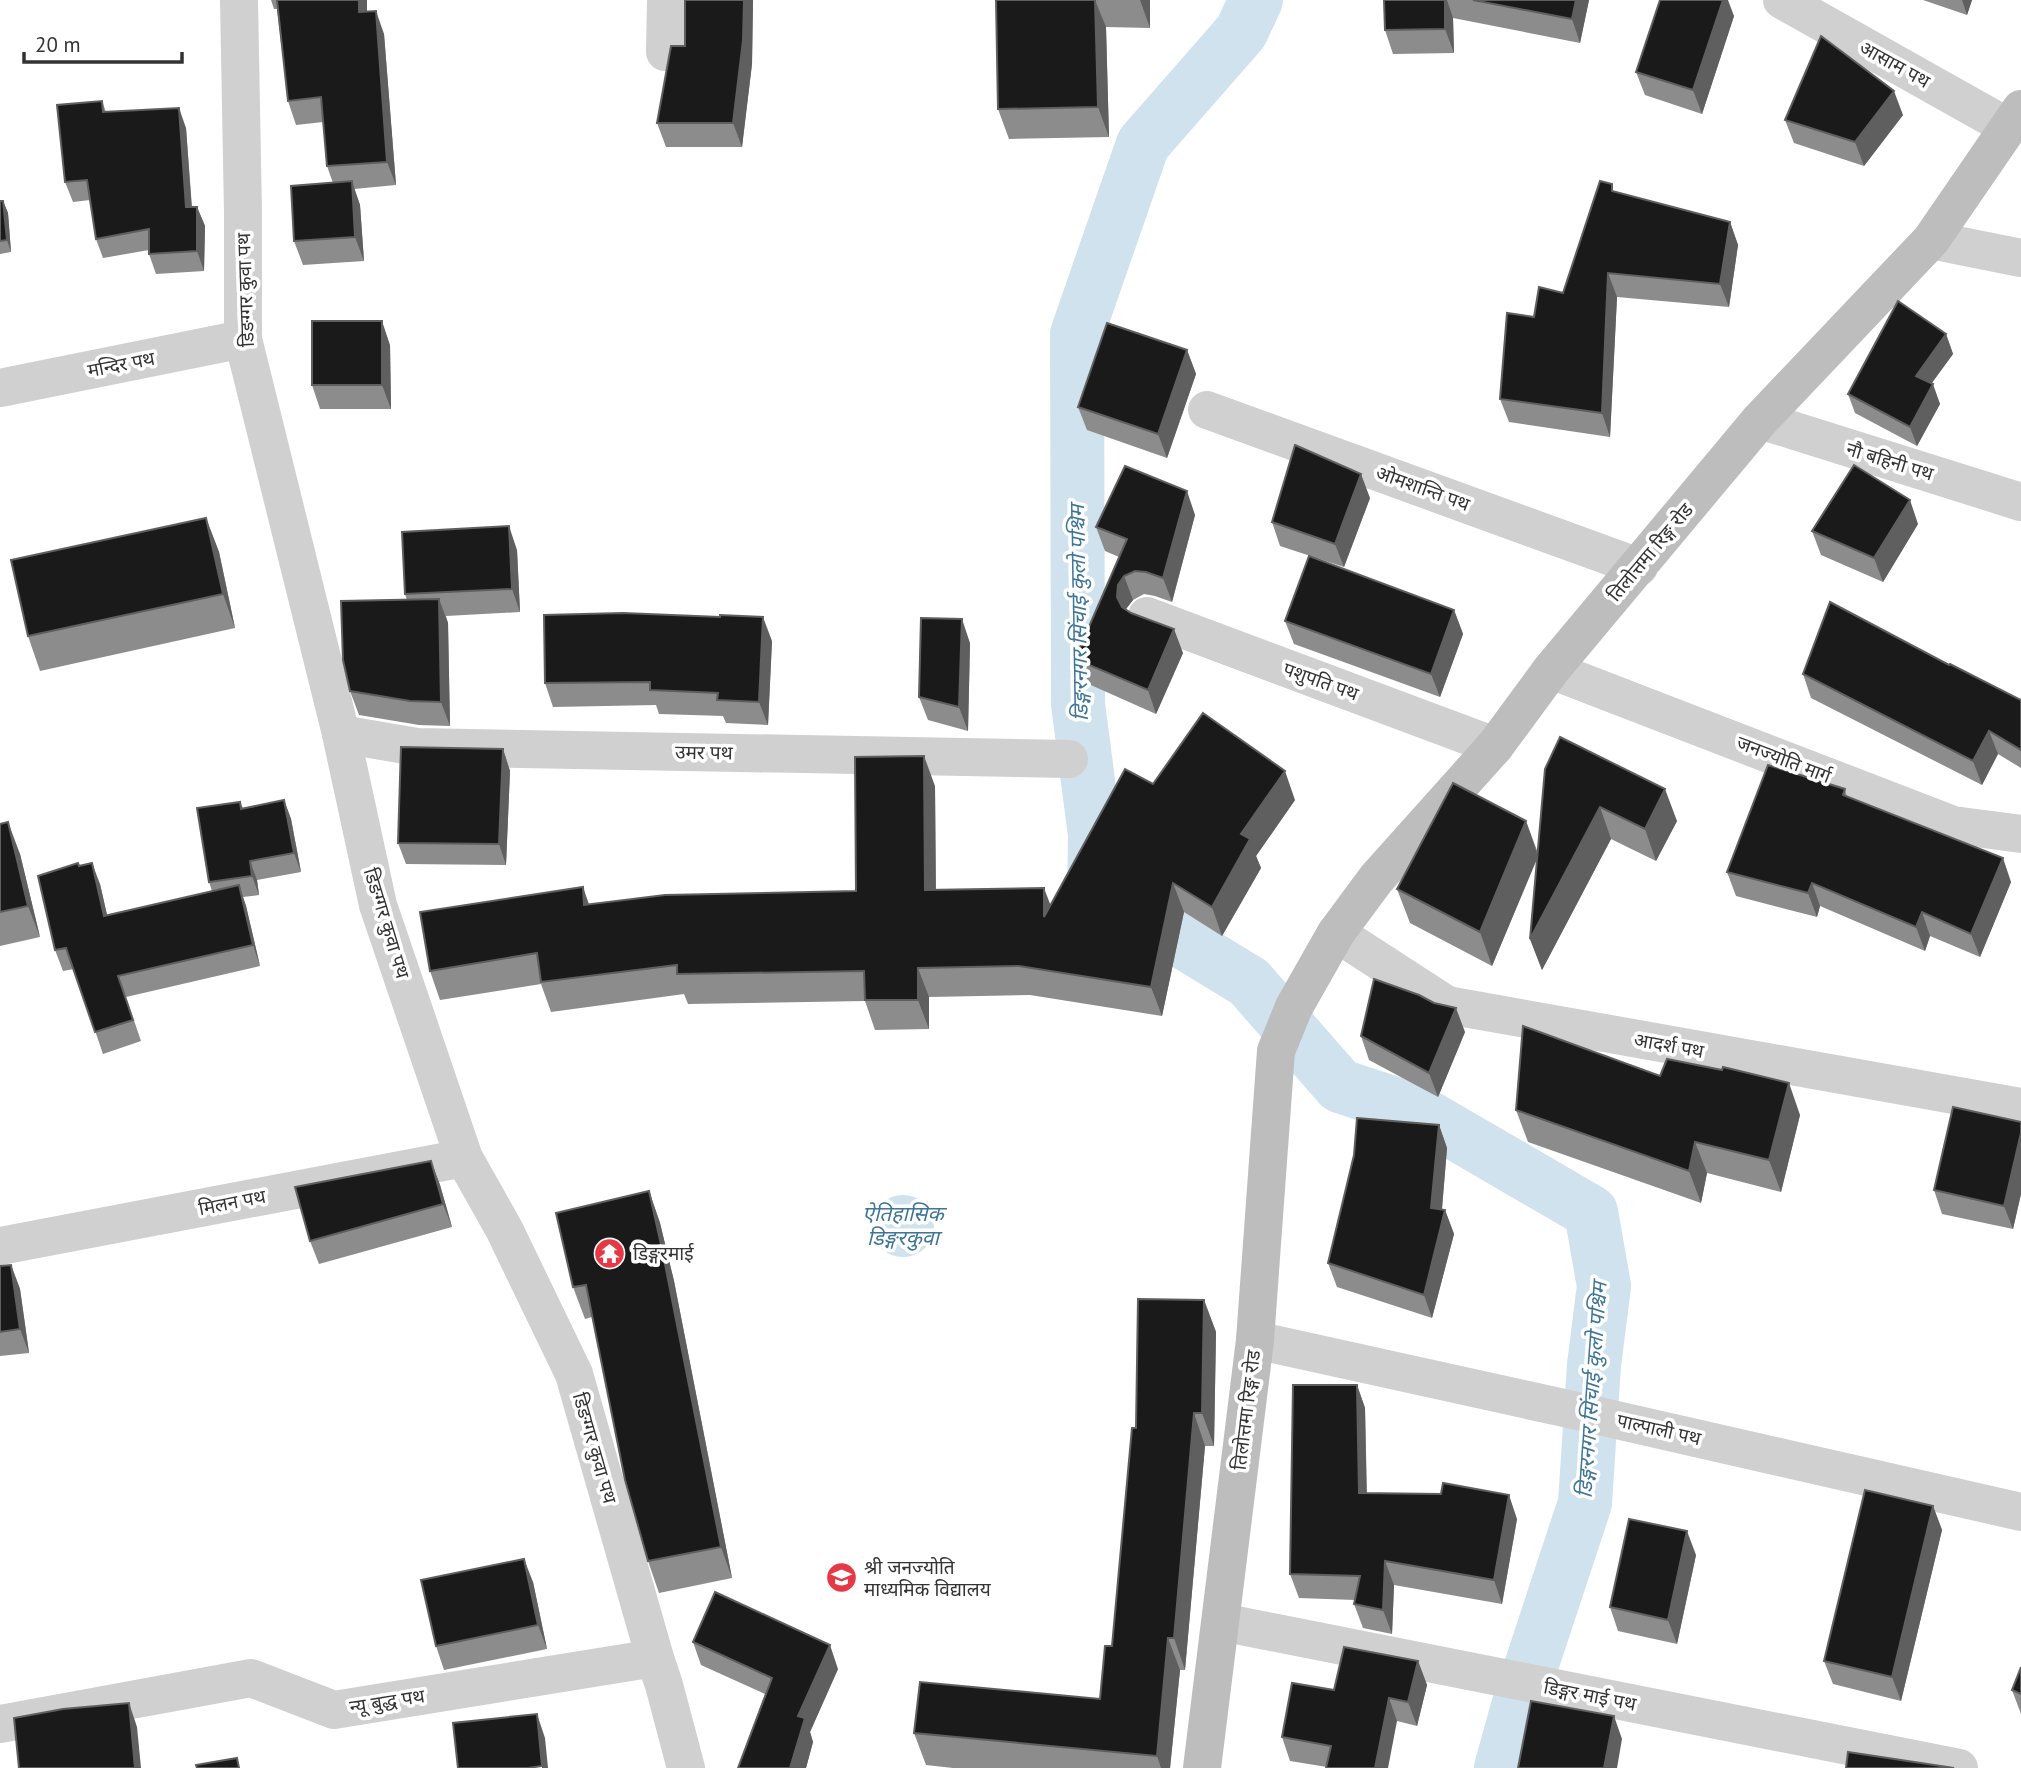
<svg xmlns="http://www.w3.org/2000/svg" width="2021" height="1768" viewBox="0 0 2021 1768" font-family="'PT Sans','Noto Sans Devanagari',sans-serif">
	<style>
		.water { fill: #cfe2ee }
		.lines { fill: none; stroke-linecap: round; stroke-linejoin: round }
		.canal { stroke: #cfe2ee; stroke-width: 54 }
		.street { stroke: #d0d0d0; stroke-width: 38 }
		.secondary { stroke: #bdbdbd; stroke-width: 38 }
		.wall { fill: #8c8c8c }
		.shaded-wall { fill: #5f5f5f }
		.building { fill: #1a1a1a; stroke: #5f5f5f; stroke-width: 2 }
		.labels { text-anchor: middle; stroke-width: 7; stroke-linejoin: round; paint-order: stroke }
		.street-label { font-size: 19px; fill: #333; stroke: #fff }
		.poi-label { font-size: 19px; fill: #333; stroke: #fff; text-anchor: start }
		.water-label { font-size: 21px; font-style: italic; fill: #3f7597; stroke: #fff }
	</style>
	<rect width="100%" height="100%" fill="#fff"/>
	<circle class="water" cx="903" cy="1226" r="31"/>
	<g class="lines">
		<path class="canal" d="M1256,0L1241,32L1143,144L1077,334L1078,704L1095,835L1094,911L1172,935L1249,982L1340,1086L1419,1112L1591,1212L1604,1286L1594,1365L1585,1503L1519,1703L1501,1768"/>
		<g class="street">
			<path d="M239,0L243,213V339L341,734L378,905L464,1158L504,1229L574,1374L655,1658L664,1685L686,1768"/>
			<path d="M1782,0L2008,127"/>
			<path d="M665,52L666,0"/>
			<path d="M1931,240L2021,258"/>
			<path d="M0,388L243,339"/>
			<path d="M1207,410L1639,567"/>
			<path d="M1760,420L2021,502"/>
			<path d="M1147,616L1495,746"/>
			<path d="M1551,670L1953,825L2021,834"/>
			<path d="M341,734L417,747L1069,759"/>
			<path d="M1336,933L1447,1005L2021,1107"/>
			<path d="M0,1246L464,1158"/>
			<path d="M1255,1340L1564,1408L2021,1512"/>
			<path d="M1221,1622L1959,1768"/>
			<path d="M0,1724L251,1678L334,1710L655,1658"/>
		</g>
		<path class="secondary" d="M1202,1768L1255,1340L1276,1051L1294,1007L1336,933L1376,879L1495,746L1551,670L1760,420L1931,240L2021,109"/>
	</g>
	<g class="wall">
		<path d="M271,0H367V11L384,34L396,185L354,189L360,205L364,261L303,265L294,241L333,183L327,166L323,122L296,125L288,101L277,9H274Z"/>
		<path d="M685,0H753L752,64L742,147H666L657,123L685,46Z"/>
		<path d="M996,0H1150V28L1106,27L1109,137L1009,139L998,109Z"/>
		<path d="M1384,0H1589L1580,43L1453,18L1454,53L1393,54L1385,30Z"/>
		<path d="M1923,0H1972L1967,15Z"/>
		<path d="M1734,16L1702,114L1645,95L1636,72Z"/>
		<path d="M102,101L106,112L186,128L192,207H197L205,226L204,271L156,274L149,254V250L103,258L96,239L90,200L73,202L65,182Z"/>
		<path d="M1903,115L1864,166L1794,143L1785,120Z"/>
		<path d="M1615,192L1730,222L1738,245L1729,307L1617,297L1610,437L1509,422L1500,399L1534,317L1563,293Z"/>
		<path d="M0,201H3L8,213L11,252L0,254Z"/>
		<path d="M1946,334L1953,354L1931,384L1940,404L1917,446L1855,413L1848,394Z"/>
		<path d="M390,345L391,409H320L312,385Z"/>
		<path d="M1187,350L1196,374L1167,458L1087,430L1078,407Z"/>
		<path d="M1370,498L1344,567L1280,546L1272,522Z"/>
		<path d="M1195,515L1172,602L1155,596L1144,594L1133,600L1126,609L1183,653L1156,714L1084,682L1075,659L1119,557L1105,551L1096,527Z"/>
		<path d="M206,518L219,552L235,628L40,671L28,636Z"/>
		<path d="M1918,524L1883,582L1821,555L1812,531Z"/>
		<path d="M517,550L520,612L446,616L448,623L450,726L419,725L359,715L350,691L407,600L405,594Z"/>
		<path d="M1454,610L1463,634L1440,697L1294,644L1285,621Z"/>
		<path d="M772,641L768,725L726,723L723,716L659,714L656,705L553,707L545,683Z"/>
		<path d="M970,643L968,731L928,720L919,697Z"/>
		<path d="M1949,665L2021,700V768L1998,754L1982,785L1811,698L1803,674Z"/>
		<path d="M503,749L510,771L506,865L406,864L398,843Z"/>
		<path d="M1545,769L1677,821L1656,861L1611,839L1542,970L1530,939L1537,859L1492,966L1410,923L1397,889L1526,821L1538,853Z"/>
		<path d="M1153,784L1295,800L1256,856L1261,868L1222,936L1184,912L1162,1016L1030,995L929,997V1029L875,1030L865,1001L688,1004L684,994L551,1012L541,984L440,1000L430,971L589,905L856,891L935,786L936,890L1051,906Z"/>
		<path d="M1845,789L1847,797L2011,882L1980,957L1930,936L1925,951L1820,906L1817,917L1736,896L1727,872Z"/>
		<path d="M284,800L291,819L301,872L257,880L259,895L243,897L246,906L260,966L126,997L141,1041L103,1054L74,969L63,971L55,950L79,866L100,884L107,915L212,891L209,882L240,802L243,808Z"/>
		<path d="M0,824L20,854L40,937L0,946Z"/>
		<path d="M1465,1032L1438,1097L1369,1060L1361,1036Z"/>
		<path d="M1660,1076L1800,1115L1781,1192L1707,1173L1701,1203L1528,1142L1516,1110Z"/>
		<path d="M2021,1122V1194L2013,1229L1942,1214L1934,1190Z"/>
		<path d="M1439,1125L1447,1148L1442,1210H1445L1454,1234L1432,1318L1337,1287L1328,1263Z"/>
		<path d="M431,1161L440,1185L452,1227L319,1264L310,1241Z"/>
		<path d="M649,1191L660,1223L674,1281L732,1578L659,1593L648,1561L592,1317L585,1319L573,1287Z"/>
		<path d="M11,1265L20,1289L29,1353L0,1356V1266Z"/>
		<path d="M1204,1300L1216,1332L1214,1446H1205L1185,1670H1180L1170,1768H953L926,1765L914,1733L1100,1699L1112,1646L1136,1428Z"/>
		<path d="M1357,1385L1365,1408L1367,1493L1517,1519L1502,1604L1394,1585L1392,1634L1363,1628L1354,1604L1355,1600L1299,1598L1290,1574Z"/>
		<path d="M1933,1506L1942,1530L1901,1701L1833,1684L1824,1661Z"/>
		<path d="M1696,1555L1677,1644L1618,1631L1610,1607Z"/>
		<path d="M533,1582L547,1649L444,1670L436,1646Z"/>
		<path d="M693,1642L838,1669L810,1732L813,1742L806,1768H738L765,1694L701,1665Z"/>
		<path d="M1418,1661L1427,1685L1417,1726L1397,1721L1327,1767L1290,1761L1282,1737L1334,1690Z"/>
		<path d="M2021,1667V1714L2012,1690Z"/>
	</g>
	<g class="shaded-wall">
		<path d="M359,0H367V36L359,12Z"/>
		<path d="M744,0H753L752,64L742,147L733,123Z"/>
		<path d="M1095,0L1106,27L1109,137L1098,107Z"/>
		<path d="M1140,0H1150V28Z"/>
		<path d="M1445,0H1447L1453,18L1454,53L1445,29Z"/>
		<path d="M1576,0H1589L1580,43L1572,19Z"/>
		<path d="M1723,0H1728L1734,16L1702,114L1693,90Z"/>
		<path d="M1962,0H1972L1967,15Z"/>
		<path d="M376,11L384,34L396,185L387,162Z"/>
		<path d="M1894,91L1903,115L1864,166L1855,142Z"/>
		<path d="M179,108L186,128L193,226L186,207Z"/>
		<path d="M352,181L360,205L364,261L355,237Z"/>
		<path d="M3,201L8,213L11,252L7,240Z"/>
		<path d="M197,207L205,226L204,271L197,251Z"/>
		<path d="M1730,222L1738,245L1729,307L1720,284Z"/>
		<path d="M1608,273L1617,297L1610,437L1602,413Z"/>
		<path d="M382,321L390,345L391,409L382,385Z"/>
		<path d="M1946,334L1953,354L1923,395L1916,376Z"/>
		<path d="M1187,350L1196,374L1167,458L1158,434Z"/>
		<path d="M1933,384L1940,404L1917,446L1910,427Z"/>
		<path d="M1361,474L1370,498L1344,567L1335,544Z"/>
		<path d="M1187,491L1195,515L1172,602L1163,578Z"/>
		<path d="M1910,500L1918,524L1883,582L1874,558Z"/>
		<path d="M206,518L219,552L235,628L223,594Z"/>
		<path d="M509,526L517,550L520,612L512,589Z"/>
		<path d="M1124,576L1133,600L1126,609V620L1117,597L1118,585Z"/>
		<path d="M439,599L448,623L450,726L441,702Z"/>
		<path d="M1454,610L1463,634L1440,697L1431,674Z"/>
		<path d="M763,617L772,641L768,725L759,702Z"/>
		<path d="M962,619L970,643L968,731L959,707Z"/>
		<path d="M1174,629L1183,653L1156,714L1148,690Z"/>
		<path d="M1989,731L1998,754L1982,785L1973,761Z"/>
		<path d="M503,749L510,771L506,865L499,844Z"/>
		<path d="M924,756L935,786L936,919L925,890Z"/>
		<path d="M1285,771L1295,800L1256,856L1261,868L1222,936L1212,907L1241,834Z"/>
		<path d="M1665,789L1677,821L1656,861L1645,829Z"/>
		<path d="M284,800L291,819L301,872L294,853Z"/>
		<path d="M1600,807L1611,839L1542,970L1530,939Z"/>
		<path d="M1526,821L1538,856L1492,966L1480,932Z"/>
		<path d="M8,822L20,854L40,937L28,906Z"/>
		<path d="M2003,858L2011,882L1980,957L1971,934Z"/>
		<path d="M250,861L257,880L259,895L252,876Z"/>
		<path d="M92,863L100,884L112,937L104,916Z"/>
		<path d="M1173,883L1184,912L1162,1016L1151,987Z"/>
		<path d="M1812,883L1820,906L1817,917L1808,893Z"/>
		<path d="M239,885L246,906L260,966L253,945Z"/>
		<path d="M583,887L593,916L584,905Z"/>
		<path d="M1044,888L1055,917H1044Z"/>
		<path d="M1922,912L1930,936L1925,951L1916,927Z"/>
		<path d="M918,968L929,997V1029L918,1000Z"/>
		<path d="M1456,1008L1465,1032L1438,1097L1429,1073Z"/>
		<path d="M1789,1083L1800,1115L1781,1192L1769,1160Z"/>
		<path d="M1439,1125L1447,1148L1440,1231L1431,1208Z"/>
		<path d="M2021,1133V1194L2013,1229L2004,1206Z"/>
		<path d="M1695,1142L1707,1173L1701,1203L1689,1171Z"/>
		<path d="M431,1161L440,1185L452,1227L443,1204Z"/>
		<path d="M649,1191L660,1223L674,1281L732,1578L721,1547Z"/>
		<path d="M1445,1210L1454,1234L1432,1318L1424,1295Z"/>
		<path d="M11,1265L20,1289L29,1353L20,1329Z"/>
		<path d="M1204,1300L1216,1332L1214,1446L1202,1413Z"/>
		<path d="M1357,1385L1365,1408L1367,1517L1359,1493Z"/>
		<path d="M1194,1413L1205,1446L1185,1670L1174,1638Z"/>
		<path d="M1509,1495L1517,1519L1502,1604L1494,1580Z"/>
		<path d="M1933,1506L1942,1530L1901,1701L1892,1677Z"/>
		<path d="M1687,1531L1696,1555L1677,1644L1668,1620Z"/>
		<path d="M524,1559L533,1582L547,1649L538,1625Z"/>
		<path d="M1385,1561L1394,1585L1392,1634L1383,1610Z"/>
		<path d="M1168,1638L1180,1670L1170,1768H1161L1157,1756Z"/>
		<path d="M830,1645L838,1669L810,1732L813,1742L806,1768H790L798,1716Z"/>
		<path d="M1418,1661L1427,1685L1417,1726L1408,1702Z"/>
		<path d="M1389,1698L1397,1721L1388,1768H1375Z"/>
		<path d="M129,1703L137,1727L141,1768H135Z"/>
		<path d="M537,1714L545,1738L548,1768H542V1766Z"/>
		<path d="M1614,1716L1622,1739L1617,1768H1604Z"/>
	</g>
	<g class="building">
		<path d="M277,0H359V12L376,11L387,162L327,166L321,97L288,101Z"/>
		<path d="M685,0H744L743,40L733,123H657L671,46H685Z"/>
		<path d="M996,0H1095L1098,107L998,109Z"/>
		<path d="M1384,0H1445V29L1385,30Z"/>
		<path d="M1473,0H1576L1572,19Z"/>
		<path d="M1660,0H1723L1693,90L1636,72Z"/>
		<path d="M1821,36L1894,91L1855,142L1785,120Z"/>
		<path d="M102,101L103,112L179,108L186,207H197V251L149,254V229L96,239L87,180L65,182L57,105Z"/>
		<path d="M352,181L355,237L294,241L291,186Z"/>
		<path d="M1600,181L1612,184V191L1730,222L1720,284L1608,273L1602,413L1500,399L1507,313L1534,317L1539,287L1563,293Z"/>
		<path d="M0,201H3L7,240L0,241Z"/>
		<path d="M1898,301L1946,334L1916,376L1933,384L1910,427L1848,394Z"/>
		<rect x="312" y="321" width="70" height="64"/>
		<path d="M1107,323L1187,350L1158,434L1078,407Z"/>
		<path d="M1295,445L1361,474L1335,544L1272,522Z"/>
		<path d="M1854,465L1910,500L1874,558L1812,531Z"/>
		<path d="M1125,466L1187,491L1163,578L1146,572L1135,571L1124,576L1118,585L1117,597L1122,607L1131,613L1174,629L1148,690L1075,659L1127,539L1096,527Z"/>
		<path d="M206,518L223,594L28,636L11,560Z"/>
		<path d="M509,526L512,589L405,594L402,532Z"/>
		<path d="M1309,556L1454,610L1431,674L1285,621Z"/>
		<path d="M439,599L441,702L410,701L350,691L343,660L341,601Z"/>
		<path d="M1830,602L1949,665L1950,664L2021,700V750L1989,731L1973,761L1803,674Z"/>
		<path d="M623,613L720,617V615L763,617L759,702L717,700L718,693L650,690V682L545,683L544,615Z"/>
		<path d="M921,618L962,619L959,707L919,697Z"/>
		<path d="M1203,713L1285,771L1241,834L1250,839L1212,907L1173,883L1151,987L1019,966L918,968V1000H865L864,971L677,974V965L541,982L537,953L430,971L420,912L583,887L584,905L665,895L856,891L855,757L924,756L925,890L1044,888V917L1125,769L1153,784Z"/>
		<path d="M1560,737L1665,789L1645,829L1600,807L1530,939L1545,769Z"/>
		<path d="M401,747L503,749L499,844L398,843Z"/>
		<path d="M1768,765L1845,789L1843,795L2003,858L1971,934L1922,912L1916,927L1812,883L1808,893L1727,872Z"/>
		<path d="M1453,783L1526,821L1480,932L1397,889Z"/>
		<path d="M284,800L294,853L250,861L252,876L209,882L197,808L240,802L241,809Z"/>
		<path d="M8,822L28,906L0,912V824Z"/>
		<path d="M78,863L79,866L92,863L104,916L239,885L253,945L118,976L133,1020L95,1032L66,948L55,950L38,876Z"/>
		<path d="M1374,979L1419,995L1434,1003L1456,1008L1429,1073L1361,1036Z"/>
		<path d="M1523,1026L1660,1076L1667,1059L1722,1070L1723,1067L1789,1083L1769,1160L1695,1142L1689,1171L1516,1110Z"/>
		<path d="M1953,1107L2021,1122V1133L2004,1206L1934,1190Z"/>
		<path d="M1357,1118L1439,1125L1431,1208L1445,1210L1424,1295L1328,1263L1354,1155Z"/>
		<path d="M431,1161L443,1204L310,1241L295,1187Z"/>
		<path d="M649,1191L662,1249L721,1547L648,1561L625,1480L586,1285L573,1287L556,1213Z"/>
		<path d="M11,1265L20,1329L0,1332V1266Z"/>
		<path d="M1138,1299L1204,1300L1202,1413H1194L1174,1638H1168L1157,1756L914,1733L920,1682L1100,1699L1105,1646H1112L1132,1428H1136Z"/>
		<path d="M1293,1385H1357L1359,1493L1441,1494L1443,1483L1509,1495L1494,1580L1385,1561L1383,1610L1354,1604L1360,1576L1290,1574Z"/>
		<path d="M1865,1490L1933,1506L1892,1677L1824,1661Z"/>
		<path d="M1629,1519L1687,1531L1668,1620L1610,1607Z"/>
		<path d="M524,1559L538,1625L436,1646L421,1580Z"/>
		<path d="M715,1592L830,1645L798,1716L805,1718L790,1768H738L772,1678L693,1642Z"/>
		<path d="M1344,1647L1418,1661L1408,1702L1389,1698L1375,1768H1326L1331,1746L1282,1737L1292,1683L1334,1690Z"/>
		<path d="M2021,1667V1694L2012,1690Z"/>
		<path d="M1531,1701L1614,1716L1604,1768H1518Z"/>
		<path d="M129,1703L135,1768H19L14,1718L63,1709Z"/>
		<path d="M537,1714L542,1766L528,1768H458L453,1723Z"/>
		<path d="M1848,1752L1954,1768H1846Z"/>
		<path d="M237,1758L239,1768H197L196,1765Z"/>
	</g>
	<defs>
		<symbol id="temple-disc" viewBox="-11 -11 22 22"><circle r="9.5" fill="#e63946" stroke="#fff"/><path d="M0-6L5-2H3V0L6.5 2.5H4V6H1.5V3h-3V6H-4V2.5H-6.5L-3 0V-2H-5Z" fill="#fff"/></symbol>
		<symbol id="school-disc" viewBox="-11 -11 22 22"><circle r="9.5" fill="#e63946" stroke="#fff"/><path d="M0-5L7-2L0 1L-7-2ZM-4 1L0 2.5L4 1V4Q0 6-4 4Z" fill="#fff"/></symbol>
	</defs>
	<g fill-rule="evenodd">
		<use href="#temple-disc" x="592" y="1236" width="35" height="35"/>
		<use href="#school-disc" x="824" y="1560" width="35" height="35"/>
	</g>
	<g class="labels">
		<g class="street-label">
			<text transform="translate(1895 64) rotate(29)" y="7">आसाम पथ</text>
			<text transform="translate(245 290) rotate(-92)" y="7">डिङग्गर कुवा पथ</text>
			<text transform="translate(121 364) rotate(-11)" y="7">मन्दिर पथ</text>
			<text transform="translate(1890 461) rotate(17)" y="7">नौ बहिनी पथ</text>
			<text transform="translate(1423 488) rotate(20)" y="7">ओमशान्ति पथ</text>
			<text transform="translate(1650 552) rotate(-50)" y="7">तिलोत्तमा रिङ्ग रोड</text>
			<text transform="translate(1321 681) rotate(20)" y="7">पशुपति पथ</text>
			<text transform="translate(704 752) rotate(1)" y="7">उमर पथ</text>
			<text transform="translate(1784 759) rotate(21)" y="7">जनज्योति मार्ग</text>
			<text transform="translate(387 923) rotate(73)" y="7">डिङग्गर कुवा पथ</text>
			<text transform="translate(1669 1045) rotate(10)" y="7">आदर्श पथ</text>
			<text transform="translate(232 1202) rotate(-11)" y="7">मिलन पथ</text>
			<text transform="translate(1246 1410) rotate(-83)" y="7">तिलोत्तमा रिङ्ग रोड</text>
			<text transform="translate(1659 1429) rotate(13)" y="7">पाल्पाली पथ</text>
			<text transform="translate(595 1448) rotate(74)" y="7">डिङग्गर कुवा पथ</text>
			<text transform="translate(1590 1695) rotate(11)" y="7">डिङ्गर माई पथ</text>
			<text transform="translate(387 1701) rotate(-9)" y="7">न्यू बुद्ध पथ</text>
		</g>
		<g class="poi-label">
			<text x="633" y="1260">डिङ्गरमाई</text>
			<text x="864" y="1574">श्री जनज्योति<tspan x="864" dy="22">माध्यमिक विद्यालय</tspan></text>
		</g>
		<g class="water-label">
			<text transform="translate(1079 613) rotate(-91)" y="7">डिङ्गरनगर सिंचाई कुलो पश्चिम</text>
			<text x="903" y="1221">ऐतिहासिक<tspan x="903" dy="24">डिङ्गरकुवा</tspan></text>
			<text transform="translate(1592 1390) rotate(-86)" y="7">डिङ्गरनगर सिंचाई कुलो पश्चिम</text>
		</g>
	</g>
	<path d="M24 52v10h158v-10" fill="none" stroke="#333333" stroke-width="3.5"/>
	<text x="35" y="52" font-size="21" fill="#333333" stroke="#ffffff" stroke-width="5" paint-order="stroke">20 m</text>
</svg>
